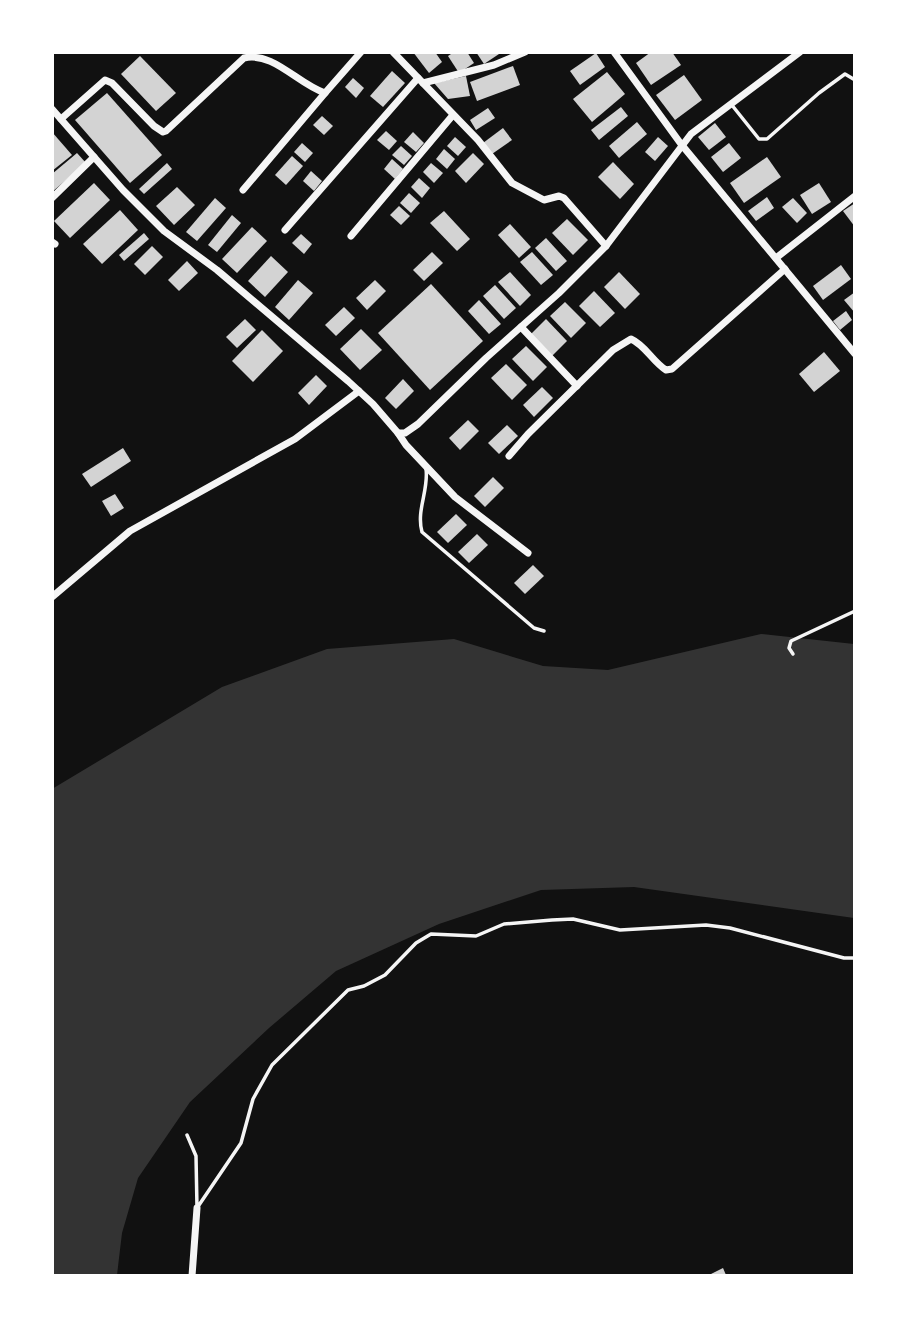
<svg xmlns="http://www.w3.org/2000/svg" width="907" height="1328" viewBox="0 0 907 1328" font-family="'Titillium Web',sans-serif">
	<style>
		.water { fill: #333 }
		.building { fill: #d3d3d3 }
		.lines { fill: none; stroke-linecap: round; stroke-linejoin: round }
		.service { stroke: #f5f5f5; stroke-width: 3.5 }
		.minor { stroke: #f5f5f5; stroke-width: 7 }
	</style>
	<rect width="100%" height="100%" fill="#111"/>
	<path class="water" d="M761,634L854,644V918L634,887L541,890L439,924L336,971L269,1028L190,1102L138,1178L122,1233L117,1275H53L52,789L222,687L327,649L454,639L543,666L608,670Z"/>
	<g class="building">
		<path d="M413,52H435L442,62L429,73Z"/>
		<path d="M454,52H467L474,63L459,73L448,56Z"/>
		<path d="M476,52H502L484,64Z"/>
		<path d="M651,52H672L681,65L651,85L636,63Z"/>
		<path d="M596,53L605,67L580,85L570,71Z"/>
		<path d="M140,56L176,93L156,111L121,74Z"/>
		<path d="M513,66L520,85L477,101L470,82Z"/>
		<path d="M392,71L405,83L383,107L370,96Z"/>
		<path d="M607,72L625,94L592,122L573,99Z"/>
		<path d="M684,75L702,100L675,120L656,95Z"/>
		<path d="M466,76L470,96L448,99L434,83Z"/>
		<path d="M353,78L364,88L356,98L345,87Z"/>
		<path d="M107,93L162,155L130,183L75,120Z"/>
		<path d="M621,107L628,116L599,140L591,130Z"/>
		<path d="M488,108L495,118L476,130L470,120Z"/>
		<path d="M322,116L333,126L324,135L313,125Z"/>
		<path d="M637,122L647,134L619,158L609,146Z"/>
		<path d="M715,123L726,137L709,150L698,137Z"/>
		<path d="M503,128L512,140L492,154L483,143Z"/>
		<path d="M386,131L397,141L389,150L377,140Z"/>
		<path d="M52,132L72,155L52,171Z"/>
		<path d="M413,132L424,143L416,152L404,142Z"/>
		<path d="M455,137L466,147L458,156L447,146Z"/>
		<path d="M658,137L668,146L655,161L645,152Z"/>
		<path d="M302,143L313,153L305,162L294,152Z"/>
		<path d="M729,143L741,158L723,172L711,157Z"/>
		<path d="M401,146L412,156L404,165L392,155Z"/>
		<path d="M444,149L455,159L447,169L436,159Z"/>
		<path d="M77,153L86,163L52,192V174Z"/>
		<path d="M473,153L484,164L466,183L455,171Z"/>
		<path d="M292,156L303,166L286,185L275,175Z"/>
		<path d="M767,157L781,177L744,203L730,183Z"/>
		<path d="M392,159L403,169L395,179L384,169Z"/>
		<path d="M613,162L634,184L620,199L598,177Z"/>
		<path d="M167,163L172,169L144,194L139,189Z"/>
		<path d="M431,163L443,173L434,183L423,172Z"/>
		<path d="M311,171L322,181L314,191L303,181Z"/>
		<path d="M419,178L430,188L422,198L411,187Z"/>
		<path d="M94,183L110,200L70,238L54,221Z"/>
		<path d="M819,183L831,202L812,214L800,195Z"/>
		<path d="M177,187L195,205L174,225L156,206Z"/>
		<path d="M409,193L420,203L411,213L400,203Z"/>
		<path d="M767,197L774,208L756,221L748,211Z"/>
		<path d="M215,198L226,208L197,241L186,232Z"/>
		<path d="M793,198L807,213L797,223L782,207Z"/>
		<path d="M855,203V227L843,211Z"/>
		<path d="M399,206L410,216L401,225L390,215Z"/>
		<path d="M120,210L138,230L102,264L83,244Z"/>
		<path d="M444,211L470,239L457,251L430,223Z"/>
		<path d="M232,215L241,223L217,252L208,245Z"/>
		<path d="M567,219L588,240L573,255L552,233Z"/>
		<path d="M510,224L531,247L519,258L498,235Z"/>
		<path d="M252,227L267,241L237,273L222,259Z"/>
		<path d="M144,233L149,239L124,261L119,255Z"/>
		<path d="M301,234L312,244L304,254L292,243Z"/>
		<path d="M546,238L567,261L556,271L535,248Z"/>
		<path d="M152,246L163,257L145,275L134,264Z"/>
		<path d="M432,252L443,263L424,281L413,270Z"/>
		<path d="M532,252L553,275L541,285L520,262Z"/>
		<path d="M271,256L288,272L265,297L248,281Z"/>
		<path d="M187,261L198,273L179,291L168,280Z"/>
		<path d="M841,265L851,279L823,300L813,286Z"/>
		<path d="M510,272L531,295L520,306L498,282Z"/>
		<path d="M619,272L640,294L625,309L604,287Z"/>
		<path d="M298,280L313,293L289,320L275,307Z"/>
		<path d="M375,280L386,291L367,310L356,298Z"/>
		<path d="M431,284L483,341L430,390L378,333Z"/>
		<path d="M495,285L516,308L504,319L483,296Z"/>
		<path d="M594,291L615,313L600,327L579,306Z"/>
		<path d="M855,292V313L844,300Z"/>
		<path d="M479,300L501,324L489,334L468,311Z"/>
		<path d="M565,302L586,323L571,338L550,316Z"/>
		<path d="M344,307L355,318L336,336L325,325Z"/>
		<path d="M846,311L852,320L840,330L833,321Z"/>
		<path d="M245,319L256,330L237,348L226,337Z"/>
		<path d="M546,319L567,341L552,356L531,334Z"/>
		<path d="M361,329L382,350L360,370L340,349Z"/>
		<path d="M262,330L283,351L253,382L232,361Z"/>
		<path d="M526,346L547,367L533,381L512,359Z"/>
		<path d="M824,352L840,371L814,392L799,374Z"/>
		<path d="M506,364L527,385L512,400L491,378Z"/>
		<path d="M316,375L327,386L309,405L298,393Z"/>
		<path d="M403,379L414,391L396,409L385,398Z"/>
		<path d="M542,387L553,398L534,417L523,405Z"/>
		<path d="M468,420L479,431L460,450L449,438Z"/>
		<path d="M507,425L518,436L499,454L488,443Z"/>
		<path d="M123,448L131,461L91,487L82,474Z"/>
		<path d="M493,477L504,488L485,507L474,496Z"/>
		<path d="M115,494L124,508L111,516L102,501Z"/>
		<path d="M456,514L467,525L448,543L437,532Z"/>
		<path d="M477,534L488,545L469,563L458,552Z"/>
		<path d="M533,565L544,576L525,594L514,583Z"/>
		<path d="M723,1268L726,1275L724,1276H707Z"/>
	</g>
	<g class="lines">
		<g class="service">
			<path d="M731,104L759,139H767L819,93L845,74L855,80"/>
			<path d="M426,469C429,490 416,510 422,532L534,628L544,631"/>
			<path d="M793,654L789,648L791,641L855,611"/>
			<path d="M187,1135L196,1156L197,1208L241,1143L253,1099L272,1065L348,990L364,986L385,975L416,943L431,934L476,936L504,924L552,920L573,919L620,930L706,925L730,928L844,958H855"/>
		</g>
		<g class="minor">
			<path d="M393,52L478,140L512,183L544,200L559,196L564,198L606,246"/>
			<path d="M614,52L681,144L855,354"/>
			<path d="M423,83L494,65L525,52"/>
			<path d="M52,109L123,190L164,231L217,270L348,381L373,404L398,433H405L418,424L486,358L559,293L606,246L691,134L800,52"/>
			<path d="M61,119L105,80L112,83L154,126L163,132L166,131L244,58C273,51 299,85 325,93L361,52"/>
			<path d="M243,190L325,93"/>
			<path d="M52,198L94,157"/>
			<path d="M285,230L418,78"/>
			<path d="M351,236L453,115"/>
			<path d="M52,242L55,244"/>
			<path d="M776,258L855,196"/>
			<path d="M521,327L577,386"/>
			<path d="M398,433L406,445L455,497L528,553"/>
			<path d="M509,456L528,434L613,350L631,339C645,345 653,362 666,370L672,369L785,269"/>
			<path d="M52,597L130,531L295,439L359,391"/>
			<path d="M192,1276L197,1208"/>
		</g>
	</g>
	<rect width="907" height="1328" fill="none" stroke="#ffffff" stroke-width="108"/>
</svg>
